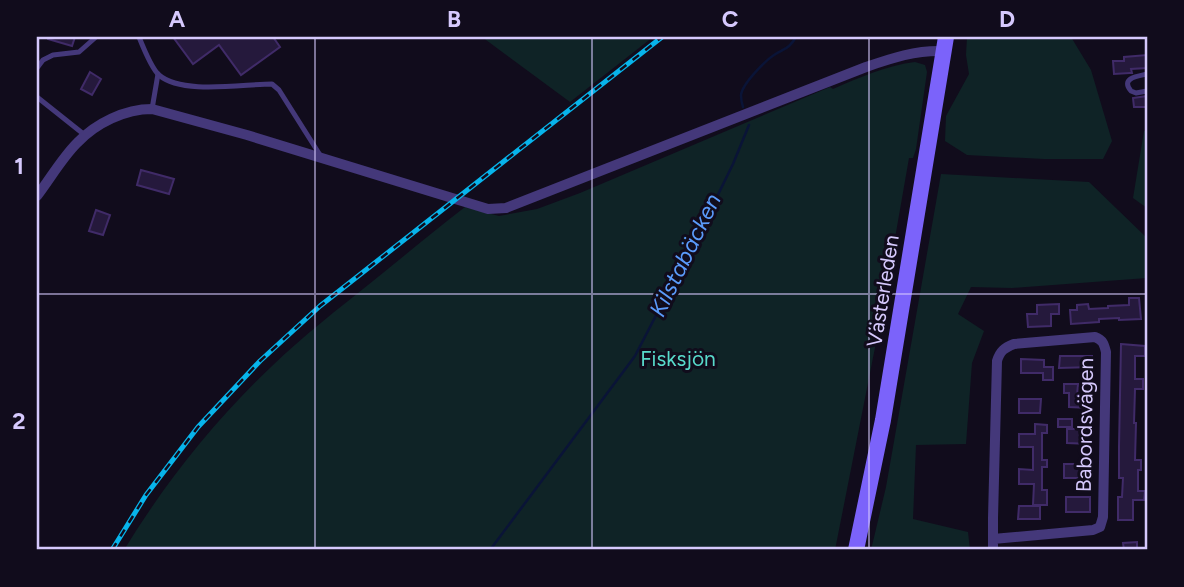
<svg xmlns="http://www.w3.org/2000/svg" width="1184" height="587" viewBox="0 0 1184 587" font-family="Figtree,sans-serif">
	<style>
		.green { fill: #0f2326 }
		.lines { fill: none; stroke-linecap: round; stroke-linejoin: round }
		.stream { stroke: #0a1437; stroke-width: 2.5 }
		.building { fill: #25193c; stroke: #402b68; stroke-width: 2 }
		.lane { stroke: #44387a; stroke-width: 5 }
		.street { stroke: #44387a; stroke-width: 10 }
		.secondary { stroke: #7b63fa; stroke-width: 16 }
		.rail-casing { stroke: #07b4eb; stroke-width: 5 }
		.rail { stroke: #110c1c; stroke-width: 2.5; stroke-dasharray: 8; stroke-linecap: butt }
		.grid { fill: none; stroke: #d6c9fd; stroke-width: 2; stroke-opacity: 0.55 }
		.labels { text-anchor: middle; stroke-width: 6; stroke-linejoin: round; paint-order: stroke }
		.street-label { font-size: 21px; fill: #d6c9fd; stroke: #110c1c }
		.park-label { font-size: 21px; fill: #58dacb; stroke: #110c1c }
		.water-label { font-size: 23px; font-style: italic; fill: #5a9afa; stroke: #110c1c }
		.neatline { fill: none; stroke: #d6c9fd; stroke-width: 2.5 }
		.grid-label { font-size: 23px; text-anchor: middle; font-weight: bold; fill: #d6c9fd }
	</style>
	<rect width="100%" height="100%" fill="#110c1c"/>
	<g class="green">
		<path d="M482,37H653L570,102Z"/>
		<path d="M967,37H1071L1091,70L1112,141L1103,159H1044L967,155L945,141L946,116L969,74L966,55Z"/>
		<path d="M915,62L925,65L927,72L916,149L913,158H909L883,307L835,550H124C165,483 214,421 271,367C303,336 338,309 373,281C404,256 434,231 465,207L499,216L537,209L580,193L830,87L833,89C858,78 888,65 915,62Z"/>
		<path d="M1144,131H1147V208L1133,198Z"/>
		<path d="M941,174L1089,182L1147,238V278L1012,288L971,287L958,314L984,331L972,363L966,444L916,445L913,519L968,532L970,550H871L886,487Z"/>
	</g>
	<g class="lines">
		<g class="stream">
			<path d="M743,107C742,104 741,98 741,95C742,84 765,61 774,55C785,48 789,49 796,37"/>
			<path d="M490,550L635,356L709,213L733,164L749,125"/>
		</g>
	</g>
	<g class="building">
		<path d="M48,37H75L72,46L48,39Z"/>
		<path d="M173,37H273L280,47L241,75L219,45L193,64Z"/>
		<path d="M1147,55V68L1131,69L1132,73H1130L1114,74L1113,61H1124V57Z"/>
		<path d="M90,72L101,79L92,95L81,89Z"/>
		<path d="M1147,96V107H1134L1133,98Z"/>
		<path d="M141,170L174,179L169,194L137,185Z"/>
		<path d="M96,210L110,215L103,235L89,231Z"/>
		<path d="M1129,298H1139L1141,319L1119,320V318L1099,319V322L1071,324L1070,310H1077V305L1088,304L1089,309L1108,308V306L1129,305Z"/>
		<path d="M1059,304V314H1051V326L1028,327L1027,314H1037V305Z"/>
		<path d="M1121,344L1145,346V356H1135V379H1143V389H1135L1134,423H1136L1135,460H1141V470H1138V491H1145L1144,500H1133V520H1118V497H1122L1123,478H1119V447Z"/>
		<path d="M1060,356H1092V367L1059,368Z"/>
		<path d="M1021,359L1044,360V367H1053V380H1043V373H1021Z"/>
		<path d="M1064,384H1078L1077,395H1090V408L1069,407V393H1064Z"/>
		<path d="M1019,399H1041L1040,413H1019Z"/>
		<rect x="1058" y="419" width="14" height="8"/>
		<path d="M1035,424L1047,425V433H1042V460H1047V467H1042V490H1047V505H1033L1034,484H1019V469L1033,470V447H1019V434H1035Z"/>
		<path d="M1067,429H1090V444L1067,443Z"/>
		<rect x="1064" y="464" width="25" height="14"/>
		<rect x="1066" y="497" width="24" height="15"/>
		<path d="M1019,506H1040V519H1018Z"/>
		<path d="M1137,542V550H1124L1123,543Z"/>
	</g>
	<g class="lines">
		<g class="lane">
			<path d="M139,37C143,47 152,69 159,75C182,95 243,84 272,84L279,90L320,155"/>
			<path d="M37,68L43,60L53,55L79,52L96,37"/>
			<path d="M1147,74C1138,76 1120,78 1131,91L1136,93L1147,91"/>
			<path d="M37,97L86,136"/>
			<path d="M152,109L158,74"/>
		</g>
		<g class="street">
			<path d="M37,196C50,179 62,158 77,143C96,123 125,109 152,109L247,135L488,209L506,208L866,67C892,58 916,50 943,51"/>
			<path d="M993,550V518L997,361C1000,351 1004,348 1014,344L1095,337C1103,340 1104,344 1106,352L1103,517L1100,527L1093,530L993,539"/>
		</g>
		<path class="secondary" d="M856,550L883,420L946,37"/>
		<defs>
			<path id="rail" d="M112,550L146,495L198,427L260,361L320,306L662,37"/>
		</defs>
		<use href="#rail" class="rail-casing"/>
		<use href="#rail" class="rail"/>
	</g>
	<path class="grid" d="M315,37V550M592,37V550M869,37V550M37,294H1147"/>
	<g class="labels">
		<g class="street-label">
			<text transform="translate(883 291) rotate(-81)" y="7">Västerleden</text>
			<text transform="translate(1085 425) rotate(-89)" y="7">Babordsvägen</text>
		</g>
		<g class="park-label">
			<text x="678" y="366">Fisksjön</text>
		</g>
		<g class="water-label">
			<text transform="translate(685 255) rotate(-64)" y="8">Kilstabäcken</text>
		</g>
	</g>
	<rect width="1184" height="587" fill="none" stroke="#110c1c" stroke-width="77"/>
	<rect x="38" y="38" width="1108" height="510" class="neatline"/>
	<g class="grid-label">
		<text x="177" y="27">A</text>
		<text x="454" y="27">B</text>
		<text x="730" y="27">C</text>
		<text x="1007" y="27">D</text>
		<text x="19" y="174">1</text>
		<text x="19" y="429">2</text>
	</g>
</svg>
